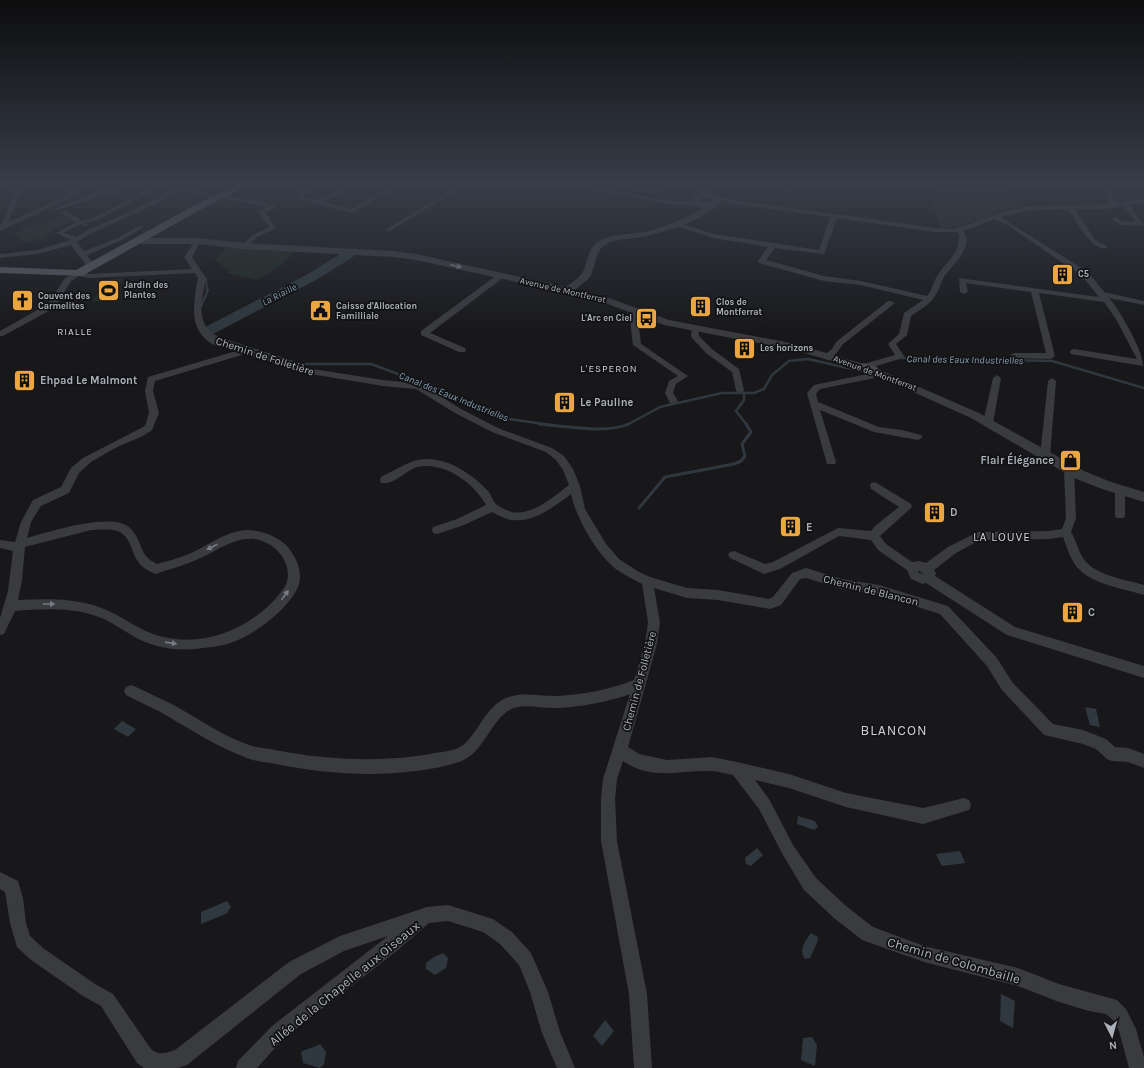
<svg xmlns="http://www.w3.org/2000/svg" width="1144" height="1068" viewBox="0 0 1144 1068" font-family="Karla,sans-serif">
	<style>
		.built { fill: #242527 }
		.green { fill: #202821 }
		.water { fill: #2f383e }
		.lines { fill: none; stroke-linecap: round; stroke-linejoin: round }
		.stream-far2 { stroke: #2f383e; stroke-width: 2 }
		.stream-far1 { stroke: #2f383e; stroke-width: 2.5 }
		.stream { stroke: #2f383e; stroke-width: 3 }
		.river { fill: #2f383e; fill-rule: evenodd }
		.pedestrian { fill: #3a3b3f; fill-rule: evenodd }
		.minor { fill: #3a3b3f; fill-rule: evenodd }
		.tertiary { fill: #3a3b3f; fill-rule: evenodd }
		.secondary { fill: #484a4f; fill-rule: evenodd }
		.primary { fill: #56585e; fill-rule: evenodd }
		.oneway { fill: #787c82 }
		.labels { text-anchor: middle; stroke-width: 3.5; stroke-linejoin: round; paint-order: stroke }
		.far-poi-label { font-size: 9px; font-weight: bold; fill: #abb1b9; stroke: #131315; text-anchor: start }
		.far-street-label { font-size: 9px; fill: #abb1b9; stroke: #131315 }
		.far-water-label { font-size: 10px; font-style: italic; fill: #84a0b2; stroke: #131315 }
		.far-neighbourhood-label { font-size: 10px; letter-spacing: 1px; fill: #cccfd6; stroke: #131315 }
		.street-label { font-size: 11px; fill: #abb1b9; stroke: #131315 }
		.poi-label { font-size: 11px; font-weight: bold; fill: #abb1b9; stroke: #131315; text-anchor: start }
		.neighbourhood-label { font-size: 12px; letter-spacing: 1px; fill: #cccfd6; stroke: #131315 }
		.near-street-label { font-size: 13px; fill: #abb1b9; stroke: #131315 }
		.near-neighbourhood-label { font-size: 14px; letter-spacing: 1px; fill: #cccfd6; stroke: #131315 }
	</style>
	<rect width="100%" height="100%" fill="#18181a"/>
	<g class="built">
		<path d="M612,184H673L662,196L609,187Z"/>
		<path d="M736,184H791L789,192L745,186L743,189L733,188Z"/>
		<path d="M932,184H1004L1024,207L997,212L982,220L973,221L960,227L941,228L927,191H937Z"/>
	</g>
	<g class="green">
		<path d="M66,215L74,221L55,228L47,234L46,238L24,243L18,236L12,235L30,225L34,226Z"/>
		<path d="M228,246L294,251L279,267L257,280L226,273L230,271L214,260Z"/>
		<path d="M109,279H123L106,301H92Z"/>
	</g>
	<g class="water">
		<path d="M1085,707L1096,709L1100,727L1090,725Z"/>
		<path d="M122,721L136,729L128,737L114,729Z"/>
		<path d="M798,816L815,821L818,827L814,830L797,824Z"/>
		<path d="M757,848L763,855L751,866L746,864L745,858Z"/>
		<path d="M960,851L965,863L942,866L936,854Z"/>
		<path d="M227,901L231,907L228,911V913L201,924V912Z"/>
		<path d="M811,933L818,937L817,943L810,958L805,959C798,950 806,940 811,933Z"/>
		<path d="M443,953L448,958L446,968L435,975L426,969V963L434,957Z"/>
		<path d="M1001,994L1015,1001L1013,1028L1000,1021Z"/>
		<path d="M605,1020L614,1031L602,1046L593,1036Z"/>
		<path d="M812,1037L817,1045L815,1066L801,1060L803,1038Z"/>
		<path d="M320,1044L326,1052L324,1064L320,1068L303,1063L301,1052C307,1048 314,1048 320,1044Z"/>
	</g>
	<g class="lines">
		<path class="stream-far2" d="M206,278L207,291"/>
		<g class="stream-far1">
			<path d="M201,306L208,290"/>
			<path d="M208,331L218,338L299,364H371L439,389L472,405L509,419L551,425"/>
			<path d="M900,358L1052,361L1144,388"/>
			<path d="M744,394V400L736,411L747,425"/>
			<path d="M627,425L660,407L722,393H754L764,389L772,375L789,361L808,359L861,371L864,370"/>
		</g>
		<g class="stream">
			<path d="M539,424C562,426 609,434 628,424"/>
			<path d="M639,508L665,477L734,464L741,461L745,456L742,444L751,432L746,424"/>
		</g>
		<path class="river" d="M349,250L353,251L355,254L353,257L316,280L213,334L208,335L203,334L201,331L203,328L308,274L345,251Z"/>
		<path class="pedestrian" d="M79,222L89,225L87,226L79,224Z"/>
		<g class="minor">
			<path d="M16,184H22C20,197 13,209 9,222L66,196L73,188V184H77L80,187L70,198L0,231V226C5,219 14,194 16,184Z"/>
			<path d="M96,184H102L103,189L121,185L123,186L124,189L113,195L108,194L114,190L108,191L98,197L58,210L53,209L94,194L97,189Z"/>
			<path d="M157,184H164L100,219L76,226L64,233L76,237L88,230L127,213L185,184H192L155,204L92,233L77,242L84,251L118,238L139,226L144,227L122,240L87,255L96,267L95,269H89L71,245L37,254L0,258V254L37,250L71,240L56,233L76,222L62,213V211H66L82,221L96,217Z"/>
			<path d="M317,184H324L304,193V197L318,200L350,184H357L324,202L351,209L395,184H402L352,213L300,199L297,195L300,191Z"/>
			<path d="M460,184H467L390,231L385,230Z"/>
			<path d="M566,184H577L666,200L699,202L702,204L699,206L666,204Z"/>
			<path d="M1102,184H1108L1116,203L1144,199V203L1129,205L1144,224L1141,226L1120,225L1113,220V218L1115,217L1122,221L1136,222L1123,206L1104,209H1075L1095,240L1107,246V248C1091,251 1077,222 1068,209L1031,210L1000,217L1088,272L1104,292L1144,301V305L1109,298C1119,309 1144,352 1143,366L1071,354L1070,352L1071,350L1074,349L1137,359L1116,319L1104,302L1039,293L1055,356L1051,359L1010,358L1009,356L1013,353H1046L1031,292L966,283L968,292L964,294L960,292L959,278L1099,297L1082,276L1009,226L995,219L963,231C976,246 951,266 944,277C940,284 938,293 933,299C927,306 918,311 911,316L907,335L896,344L904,356L903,358L863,370L860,369L859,367L860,365L895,355L888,344L899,334L904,313L923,300L861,285L824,281L759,263L758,261L768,247L713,238L672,224L675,222L714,234L819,250L830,217L735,204L709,197L712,195L735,200L935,228L952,229L962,227L1002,212L1031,206L1110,204ZM837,218L935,232H956L959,234C959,257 947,260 937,276C933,283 932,290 927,296L861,281L824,276L766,260L775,248L824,254Z"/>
			<path d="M190,189L218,197L219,198L216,200L188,192L187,191Z"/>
			<path d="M221,194L276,205V207L265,213L275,226L274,229L257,237L246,247H242V245L253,235L268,228L269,226L258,212L267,207L219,197V195Z"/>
			<path d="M196,240L201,241L192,257L206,278C201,305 195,321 218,340L306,368L383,380L421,384L461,409L498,428L552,448L564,456L573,469L580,486L585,509L606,544L619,559L639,572L650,577L687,588L718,590L769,599L773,597L792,573L806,568L842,579L879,585L948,606L997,658L1012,682L1053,724L1083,730L1106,739L1115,747L1128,748L1144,754V768L1128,762L1112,761L1107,759L1096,749L1083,744L1044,735L1002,690L987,666L940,614L879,595L842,589L806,578L800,579L781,605L770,609L718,600L687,598L654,588L660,622L657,644L628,747L639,754L667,760L712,757L737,762L789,774L846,793L923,808L964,798L969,800L971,805L969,810L923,824L846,807L789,788L755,780L769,799L793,845L816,878L846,906L873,927L924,946L1018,968L1059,984L1117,1000L1126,1009L1136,1029L1144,1057V1068H1129L1119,1031L1114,1021L1106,1014L1089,1011L1059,1002L1018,986L924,962L862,940L834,918L804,890L783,855L759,809L733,775C726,774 718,771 711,771C680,770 652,781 623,761L617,779L615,799L617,841L647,994L652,1068H634L629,994L601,841V799L603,779L630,694C609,702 575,708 553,708C540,708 526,704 514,708C491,716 485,754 459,762C404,779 332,776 276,764C267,762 256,762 247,758C218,747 196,733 169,717C156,709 141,703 126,695L124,691L126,687L131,685L136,687C150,694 165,700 179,708C202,721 223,736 249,745C257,748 267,748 275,750C325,760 386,763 435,753C442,752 449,751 456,749C476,742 484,704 509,697C524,692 538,696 554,696C580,695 609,690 634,680L645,644L648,622L642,584C631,578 618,572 610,564C593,547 576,517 571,494C555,506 534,523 512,520C505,519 498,515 492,512L464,525L437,534L433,533L432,530L433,527L457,519L486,505C474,483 444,461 417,467C406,470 393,486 381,483L380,480L381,477C391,472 401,466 411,462C438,451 471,472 488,491C491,494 492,500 496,504C499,507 508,511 512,512C533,516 554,496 569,485L563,470L556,460L546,452L492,432L455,413L416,389L383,386L305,373L245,354L155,381L153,391L159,413L152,430L143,436L117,447L91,462L79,473L69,493L41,506L31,522L27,538C49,532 112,511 130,528C141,539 140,550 147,557C149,560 154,562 157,564C168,561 179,558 189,554C208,546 225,531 247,530C261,530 276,536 286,545C295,555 303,570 299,584C292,606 259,631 238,640C227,645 215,647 203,648C178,652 154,648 133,636C121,629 109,620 96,616C70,607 42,609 15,611L4,634L0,635V618L8,591L13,551L0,548V540L15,542L21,522L33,500L61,487L71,468L83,458L145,426L149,413L145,391L148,377L236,351C229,349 219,348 212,344C187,329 194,301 198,278L195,273L89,278L79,276L71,281L54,308L3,336H0V331L48,304L65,278L78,272L89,274L192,269L184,257ZM91,530C99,530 112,528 120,532C137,542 127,564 156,574C169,569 183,566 196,560C221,550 245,527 272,546C277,550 283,556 285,562C289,570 289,581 284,588C256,628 200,651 153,634C132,626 115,611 93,605C69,598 43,599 18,600L22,580L25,547Z"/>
			<path d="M497,275H500L504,277L430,333L465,348L466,350L465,352H459L421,335V331Z"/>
			<path d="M888,301H891L895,303L842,345C838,352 833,359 824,358L823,356L832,349L836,342Z"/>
			<path d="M632,311H635L639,313L638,320L641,344L688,376L676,384L673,393L678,401L676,403H670L665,393L669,381L678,376L633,345L630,320Z"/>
			<path d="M692,327H698L699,336L712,349L739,369L744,390L743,392H737L736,390L732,372L706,353L692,338L691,336Z"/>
			<path d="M882,371L885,372L886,374L885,376L820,389L816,394L818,402L879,427L902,430L921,435L923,437L918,440L874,432L820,410L836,462L835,464H827L807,393L814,385Z"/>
			<path d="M997,375L1001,378L993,423L988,426L983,423L993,378Z"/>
			<path d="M1052,378L1056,381L1050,456L1045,459L1040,456L1048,381Z"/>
			<path d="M1069,466L1073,467L1074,470L1076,518L1071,532C1076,540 1078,550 1083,558C1095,576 1124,579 1144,585V595C1122,588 1087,584 1074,563C1069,555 1066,545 1063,537L1049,539L980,540L956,553L934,570L936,573L935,576L1015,627L1144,666V678L1007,635L926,583L923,584L911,579L907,570L878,550L871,540L839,536L780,569L764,574L730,558L728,555L730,552L734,551L765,564L773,562L838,528L871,531L875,526L899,507L871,489L870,486L871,483L875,482L911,504L912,507L880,536L886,544L912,562L919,561L926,563L948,547L978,532L1049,531L1062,529L1066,518L1064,470L1065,467ZM918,570L924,574L919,573Z"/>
			<path d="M1120,487L1124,488L1125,491V515L1124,518H1116L1115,515V491L1116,488Z"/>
			<path d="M0,872L18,881L23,898L26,923L30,936L43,948L95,984L113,994L151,1049C159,1056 165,1053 175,1050L289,962L340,936L427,907L448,905L493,919L512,932L531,953L548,992L560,1032L575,1068H557L542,1033L530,992L519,965L500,944L483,932L448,921L429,923L394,953L284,1038L257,1068H236L238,1061L272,1026L388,936L344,951L301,974L187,1065L178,1068H144L137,1063L101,1006L83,996L31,960L17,947L10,923L5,892L0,889Z"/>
		</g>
		<g class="tertiary">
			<path d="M682,184H691L717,196L721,202C704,220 665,233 640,237C629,240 615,238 605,245C596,250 595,266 591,275C588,280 580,285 575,290L609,298L669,320L796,344L867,365L868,367L867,369H859L794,350L664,325L594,299L416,260L393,257L244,249L198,244H138L134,241L138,238H198L244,243L393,251L416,254L566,287C571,283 579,278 582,273C588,263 588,247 599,241C612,233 629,235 644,232C665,227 685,218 704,208L695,205L690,199L699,194ZM702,198H709L713,201L703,203L699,200Z"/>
			<path d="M873,367L979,413L1084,471L1111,482L1144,492V502L1102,489L1074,478L971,418L869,372L867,370Z"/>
		</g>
		<path class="secondary" d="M863,363L877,367L879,370L877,373C871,374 861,372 857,367L859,365Z"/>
		<path class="primary" d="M240,184H252L207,206L82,276L0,273V267L76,270L201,202Z"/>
	</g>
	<defs><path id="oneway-solid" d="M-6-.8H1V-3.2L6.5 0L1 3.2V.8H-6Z"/></defs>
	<g class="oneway">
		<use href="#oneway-solid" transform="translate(456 266) rotate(13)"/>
		<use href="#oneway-solid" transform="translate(212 547) rotate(152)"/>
		<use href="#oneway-solid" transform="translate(285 595) rotate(-54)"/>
		<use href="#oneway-solid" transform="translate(49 604)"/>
		<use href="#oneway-solid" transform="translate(171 643) rotate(8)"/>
	</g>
	<linearGradient id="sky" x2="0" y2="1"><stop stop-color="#0d0d0e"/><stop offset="0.55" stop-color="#373d49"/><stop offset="1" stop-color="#373d49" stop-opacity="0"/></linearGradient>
	<rect width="1144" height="333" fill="url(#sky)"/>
	<defs>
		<symbol id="building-square" viewBox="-11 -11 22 22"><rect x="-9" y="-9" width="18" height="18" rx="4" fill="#eaa641" stroke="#131315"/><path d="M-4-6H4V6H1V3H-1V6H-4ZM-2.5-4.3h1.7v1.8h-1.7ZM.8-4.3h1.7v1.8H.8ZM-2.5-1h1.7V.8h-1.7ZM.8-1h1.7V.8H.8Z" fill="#111"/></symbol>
		<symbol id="stadium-square" viewBox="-11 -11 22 22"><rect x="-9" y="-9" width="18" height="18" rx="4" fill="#eaa641" stroke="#131315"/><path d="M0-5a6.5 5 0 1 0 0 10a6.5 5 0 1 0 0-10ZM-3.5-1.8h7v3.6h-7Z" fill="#111"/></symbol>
		<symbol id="church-square" viewBox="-11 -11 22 22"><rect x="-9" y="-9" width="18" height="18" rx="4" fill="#eaa641" stroke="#131315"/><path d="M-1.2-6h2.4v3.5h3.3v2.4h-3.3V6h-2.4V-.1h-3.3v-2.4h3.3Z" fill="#111"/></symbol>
		<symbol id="civic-square" viewBox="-11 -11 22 22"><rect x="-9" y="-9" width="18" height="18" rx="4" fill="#eaa641" stroke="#131315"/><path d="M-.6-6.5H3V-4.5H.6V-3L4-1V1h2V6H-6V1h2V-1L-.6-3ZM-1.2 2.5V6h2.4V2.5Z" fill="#111"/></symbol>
		<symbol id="bus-square" viewBox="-11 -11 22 22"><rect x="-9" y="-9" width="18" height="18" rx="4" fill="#eaa641" stroke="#131315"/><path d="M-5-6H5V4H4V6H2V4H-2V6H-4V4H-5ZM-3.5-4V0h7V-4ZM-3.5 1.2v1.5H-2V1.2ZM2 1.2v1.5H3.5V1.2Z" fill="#111"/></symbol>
		<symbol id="shop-square" viewBox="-11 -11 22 22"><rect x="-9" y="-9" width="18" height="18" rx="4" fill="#eaa641" stroke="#131315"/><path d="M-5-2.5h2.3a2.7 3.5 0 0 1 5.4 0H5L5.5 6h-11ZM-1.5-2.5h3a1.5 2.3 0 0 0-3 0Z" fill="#111"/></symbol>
	</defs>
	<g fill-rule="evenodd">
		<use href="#building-square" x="1050" y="262" width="25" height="25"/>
		<use href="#stadium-square" x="96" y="278" width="25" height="25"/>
		<use href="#church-square" x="10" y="288" width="25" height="25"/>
		<use href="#building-square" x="688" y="294" width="25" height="25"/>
		<use href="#civic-square" x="308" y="298" width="25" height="25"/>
		<use href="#bus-square" x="634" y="306" width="25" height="25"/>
		<use href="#building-square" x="732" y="336" width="25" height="25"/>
		<use href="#building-square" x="12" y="368" width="25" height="25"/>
		<use href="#building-square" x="552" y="390" width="25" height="25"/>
		<use href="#shop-square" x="1058" y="448" width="25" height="25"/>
		<use href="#building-square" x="922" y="500" width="25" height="25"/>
		<use href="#building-square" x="778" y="514" width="25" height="25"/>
		<use href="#building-square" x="1060" y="600" width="25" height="25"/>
	</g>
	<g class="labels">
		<g class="far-poi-label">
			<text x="1078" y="277">C5</text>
			<text x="124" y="288">Jardin des<tspan x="124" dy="10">Plantes</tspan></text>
			<text x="38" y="299">Couvent des<tspan x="38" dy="10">Carmelites</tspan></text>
			<text x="716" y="305">Clos de<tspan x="716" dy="10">Montferrat</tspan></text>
			<text x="336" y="309">Caisse d'Allocation<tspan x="336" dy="10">Familliale</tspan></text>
			<text x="632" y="321" text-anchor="end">L'Arc en Ciel</text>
			<text x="760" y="351">Les horizons</text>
		</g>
		<g class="far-street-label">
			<text transform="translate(563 290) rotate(13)" y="3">Avenue de Montferrat</text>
			<text transform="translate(875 373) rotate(20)" y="3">Avenue de Montferrat</text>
		</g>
		<g class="far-water-label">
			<text transform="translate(279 294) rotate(-27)" y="4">La Riaille</text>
			<text transform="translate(965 359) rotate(1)" y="4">Canal des Eaux Industrielles</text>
			<text transform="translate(454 396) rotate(22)" y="4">Canal des Eaux Industrielles</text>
		</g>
		<g class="far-neighbourhood-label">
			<text x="75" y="335">RIALLE</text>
			<text x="609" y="372">L'ESPERON</text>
		</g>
		<g class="street-label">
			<text transform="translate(265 356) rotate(18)" y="4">Chemin de Folletière</text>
			<text transform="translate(871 590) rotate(14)" y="4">Chemin de Blancon</text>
			<text transform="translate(639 681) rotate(-75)" y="4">Chemin de Folletière</text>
		</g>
		<g class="poi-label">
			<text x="40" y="384">Ehpad Le Malmont</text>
			<text x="580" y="406">Le Pauline</text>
			<text x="1054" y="464" text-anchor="end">Flair Élégance</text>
			<text x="950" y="516">D</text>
			<text x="806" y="531">E</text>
			<text x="1088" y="616">C</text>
		</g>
		<g class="neighbourhood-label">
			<text x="1002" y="541">LA LOUVE</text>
		</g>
		<g class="near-street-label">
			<text transform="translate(954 960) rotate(16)" y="5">Chemin de Colombaille</text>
			<text transform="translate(344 983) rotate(-39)" y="5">Allée de la Chapelle aux Oiseaux</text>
		</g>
		<g class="near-neighbourhood-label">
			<text x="894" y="735">BLANCON</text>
		</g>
	</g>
	<g transform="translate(1112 1036) rotate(174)" stroke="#131315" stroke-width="3" paint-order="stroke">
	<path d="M0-3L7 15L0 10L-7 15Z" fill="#abb1b9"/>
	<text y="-6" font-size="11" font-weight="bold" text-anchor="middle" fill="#abb1b9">N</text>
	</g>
</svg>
